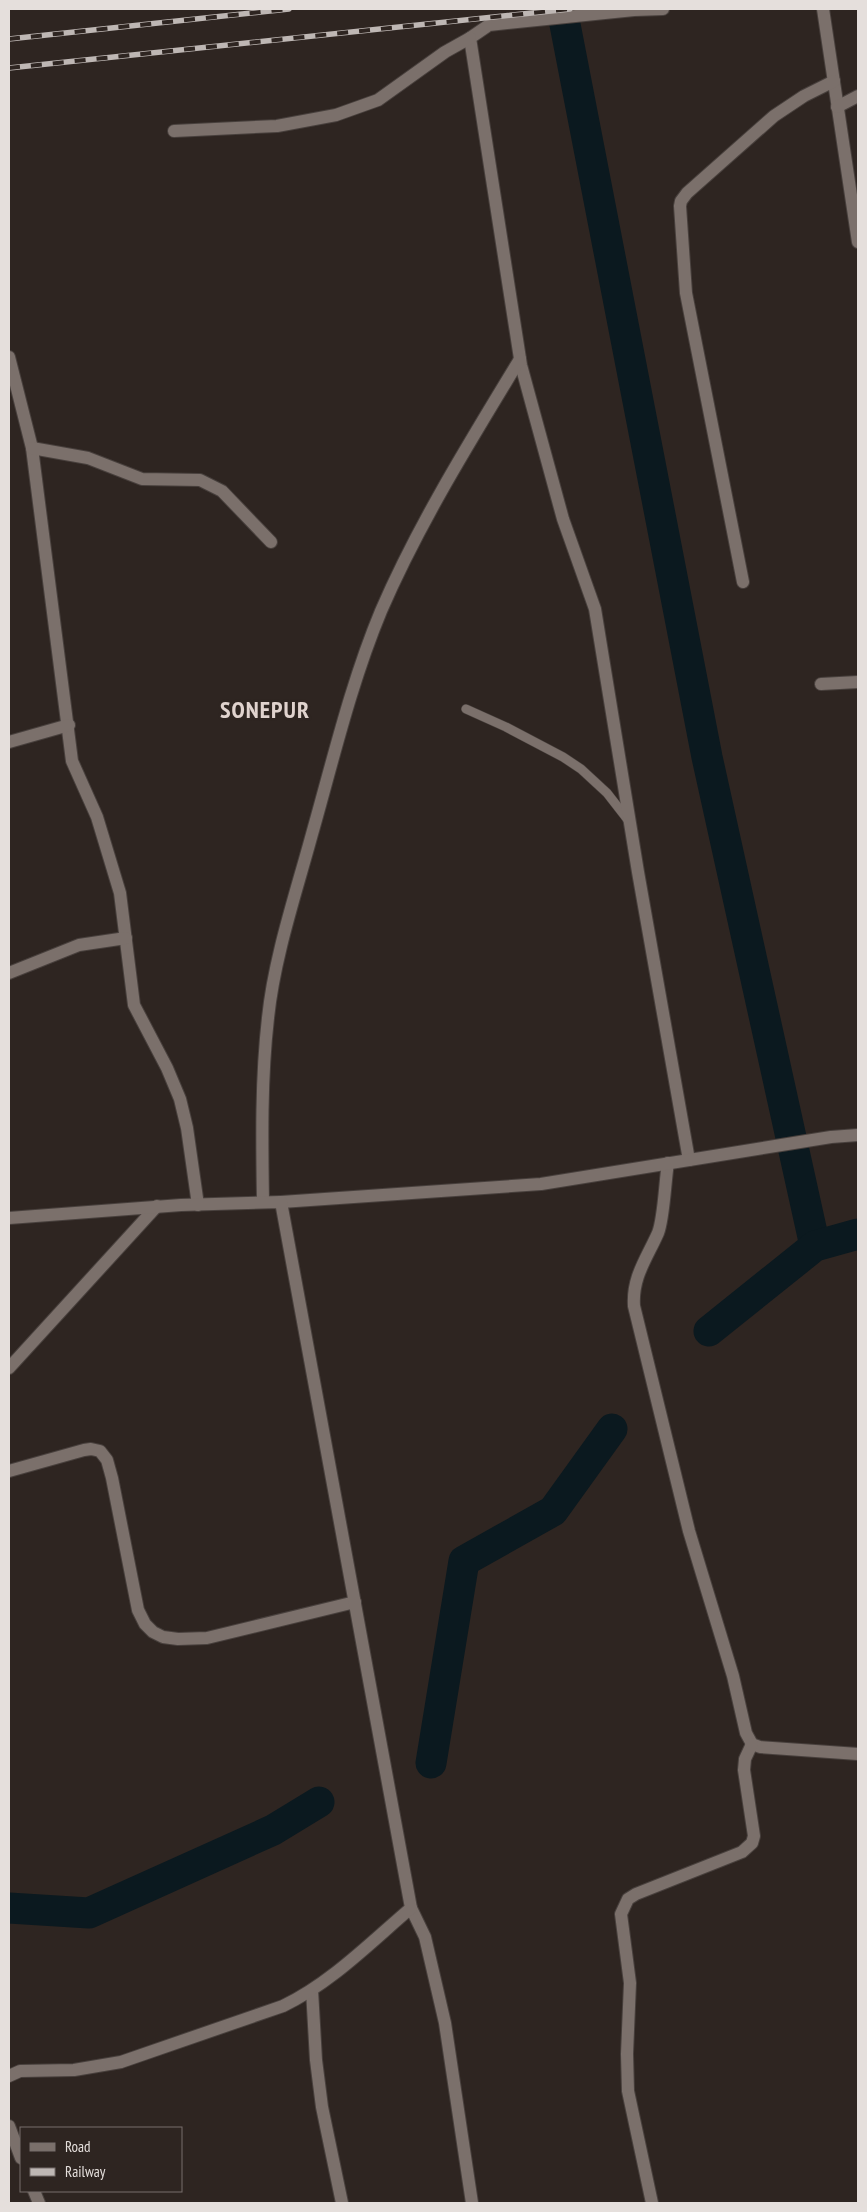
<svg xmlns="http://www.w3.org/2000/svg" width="867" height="2212" viewBox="0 0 867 2212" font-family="'PT Sans Narrow',sans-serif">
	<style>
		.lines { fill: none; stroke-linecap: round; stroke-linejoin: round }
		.river { stroke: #0b191f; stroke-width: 31 }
		.service-casing { stroke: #48403d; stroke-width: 10 }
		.minor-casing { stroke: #48403d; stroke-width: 14 }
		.tertiary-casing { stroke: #48403d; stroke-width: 14 }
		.service { stroke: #7b706b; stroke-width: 9 }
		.minor { stroke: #7b706b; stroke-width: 12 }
		.tertiary { stroke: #7b706b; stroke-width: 12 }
		.rail-casing { stroke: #beb7b4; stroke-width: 5.5 }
		.rail { stroke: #2e2521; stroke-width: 4; stroke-dasharray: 11; stroke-linecap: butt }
		.labels { text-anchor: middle; stroke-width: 5; stroke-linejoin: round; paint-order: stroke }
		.district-label { font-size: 24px; font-weight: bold; letter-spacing: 1px; fill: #e0d3ce; stroke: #2e2521 }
	</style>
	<rect width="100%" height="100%" fill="#2e2521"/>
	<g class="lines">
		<g class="river">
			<path d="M562,9L707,757L815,1246"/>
			<path d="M709,1331L815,1246L858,1234"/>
			<path d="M431,1763L464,1561L553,1511L612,1429"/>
			<path d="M9,1908L89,1913L273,1830L319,1802"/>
		</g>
		<defs>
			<path id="service" d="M466,709L506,727L563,757L581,769L607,793L628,820"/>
			<g id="minor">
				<path d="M663,9L634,10L489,25L470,38L521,365L563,519L595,609L638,872L689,1160"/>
				<path d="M823,9L858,242"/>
				<path d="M837,107L858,96"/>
				<path d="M174,131L277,126L336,115L378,100L445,52L470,38"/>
				<path d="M9,357L32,448L72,761L97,817L120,893L134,1005L167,1068L180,1099L187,1128L198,1205"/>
				<path d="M32,448L88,458L142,479L200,480L222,491L271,542"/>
				<path d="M743,582L686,293L680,206L681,201L687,193L774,116L804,96L834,81"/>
				<path d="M821,684L858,682"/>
				<path d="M9,742L69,725"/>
				<path d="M9,973L79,945L126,938"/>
				<path d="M668,1163C665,1181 664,1218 658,1233C647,1258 632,1277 634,1306L689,1531L733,1676L746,1733L752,1744L760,1747L858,1754"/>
				<path d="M263,1202C262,1141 261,1079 268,1018C274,958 296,893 312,834C333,760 351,683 381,611C419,523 471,440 520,359"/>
				<path d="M281,1202L541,1184L831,1137L858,1135"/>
				<path d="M9,1368L157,1206"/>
				<path d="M9,1471L84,1450L91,1449L100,1451L107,1460L112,1478L138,1610L145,1624L153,1632L163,1637L178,1639L207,1638L355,1602"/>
				<path d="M411,1908L425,1937L445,2023L472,2203"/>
				<path d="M312,1990L316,2060L322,2107L342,2203"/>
				<path d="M652,2203L628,2091L627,2054L630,1983L621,1914L628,1899L636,1894L742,1852L752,1843L754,1836L744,1770L745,1759L752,1744"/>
			</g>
			<g id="tertiary">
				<path d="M9,1218L181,1205L281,1202L411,1908C371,1942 331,1983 283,2006L121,2062L74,2070L20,2071L9,2076"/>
				<path d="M9,2126L21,2158"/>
				<path d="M34,2191L39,2203"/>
			</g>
		</defs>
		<use href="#service" class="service-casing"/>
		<use href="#minor" class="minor-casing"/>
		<use href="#tertiary" class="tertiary-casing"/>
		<use href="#service" class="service"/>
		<use href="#minor" class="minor"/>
		<use href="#tertiary" class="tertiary"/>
		<defs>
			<g id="rail">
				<path d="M9,39L289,9"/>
				<path d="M9,68L570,9"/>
			</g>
		</defs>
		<use href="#rail" class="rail-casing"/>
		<use href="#rail" class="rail"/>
	</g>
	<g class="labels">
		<g class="district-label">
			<text x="265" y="718">SONEPUR</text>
		</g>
	</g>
	<rect width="867" height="2212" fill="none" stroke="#e5dfdc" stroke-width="20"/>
	<rect x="20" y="2127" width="162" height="65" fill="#2e2521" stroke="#776f6c"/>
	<rect x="30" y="2143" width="25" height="8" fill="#7b706b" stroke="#776f6c"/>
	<text x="65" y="2152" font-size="15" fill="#e5dfdc">Road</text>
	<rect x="30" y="2168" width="25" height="8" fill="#beb7b4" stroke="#776f6c"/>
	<text x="65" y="2177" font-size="15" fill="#e5dfdc">Railway</text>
</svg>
